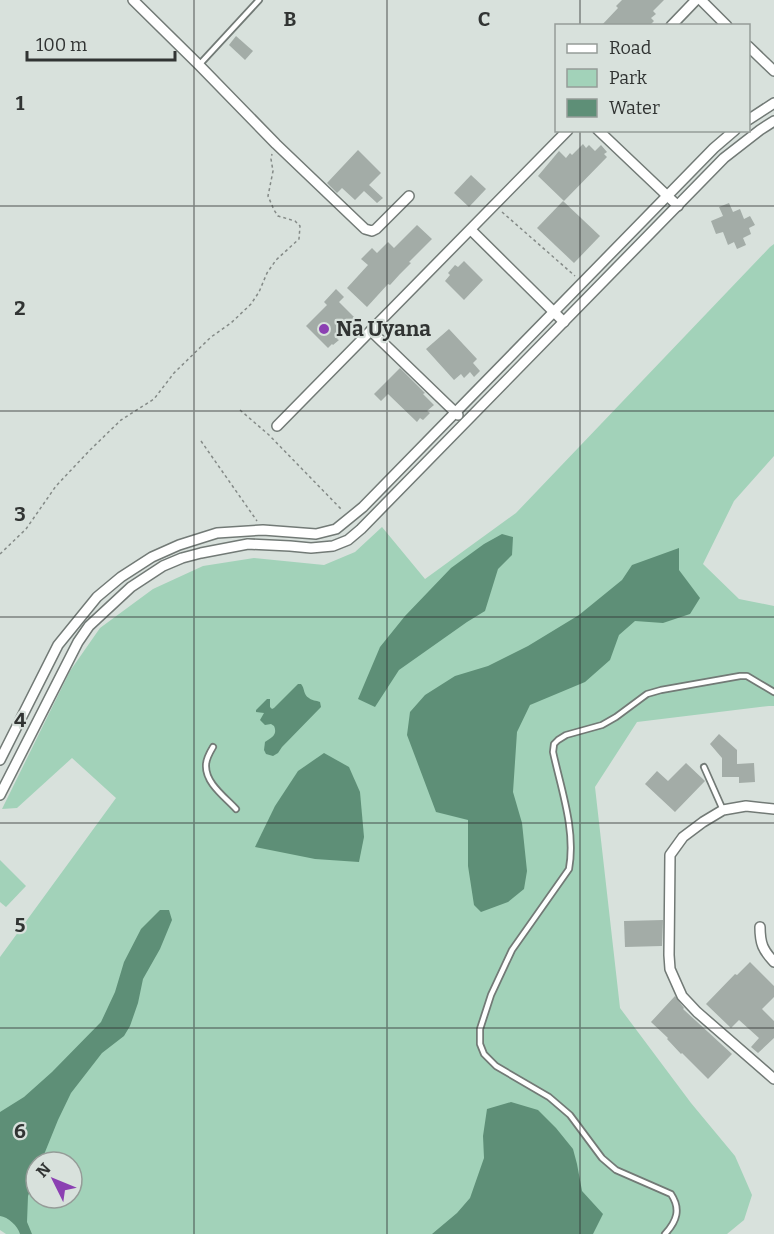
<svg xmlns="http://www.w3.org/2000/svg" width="774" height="1234" viewBox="0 0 774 1234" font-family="Bitter,serif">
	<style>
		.green { fill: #a2d2b9; fill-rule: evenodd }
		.water { fill: #5e8f77 }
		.building { fill: #a3aca7 }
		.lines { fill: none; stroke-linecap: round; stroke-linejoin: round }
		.service-casing { stroke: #727a76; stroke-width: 8 }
		.minor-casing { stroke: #727a76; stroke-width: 12 }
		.path { stroke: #848a87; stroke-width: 1.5; stroke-dasharray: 3 3; stroke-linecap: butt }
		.service { stroke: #fff; stroke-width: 4.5 }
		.minor { stroke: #fff; stroke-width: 9 }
		.grid { fill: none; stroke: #313433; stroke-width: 1.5; stroke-opacity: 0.55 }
		.poi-dot { fill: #8b40b2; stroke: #d8e1dc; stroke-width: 2 }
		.labels { text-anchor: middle; stroke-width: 4.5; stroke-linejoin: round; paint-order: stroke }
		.poi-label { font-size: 21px; font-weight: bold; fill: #313433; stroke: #d8e1dc; text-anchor: start }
		.grid-label { font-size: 20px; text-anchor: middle; font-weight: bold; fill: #313433; stroke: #d8e1dc; stroke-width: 4.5; stroke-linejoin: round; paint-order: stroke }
	</style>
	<rect width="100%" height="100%" fill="#d8e1dc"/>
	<g class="green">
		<path d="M774,244V456L734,501L703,564L739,599L774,606V706H769L637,722L595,787L620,1008L691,1103L735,1156L752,1195L744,1220L727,1234H6L0,1230V957L116,798L72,758L17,808L2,809L70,671L100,628L153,589L203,566L254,558L324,565L355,552L382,527L425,579L516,513L770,247ZM36,1162H72V1198H36Z"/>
		<path d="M0,860L26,886L6,907L0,902Z"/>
	</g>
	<g class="water">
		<path d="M502,534L513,537L512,555L498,569L485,611L467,622L399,670L375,707L358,699L380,647L405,616L451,568L484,544Z"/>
		<path d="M679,548V570L700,598L690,614L663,623L635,621L619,635L610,660L585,682L530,705L517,732L513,792L522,823L527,871L524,889L508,902L481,912L474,905L468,866V820L436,812L407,735L410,712L425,695L455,676L488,666L528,646L579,615L622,580L632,565Z"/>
		<path d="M298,684H301C305,688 303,695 309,698C312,701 316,700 320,702L321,707L282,747L278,753L273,756L266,754L264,750L265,742C271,738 278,735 274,726L271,724L265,725L260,720L264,713L256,712V710L267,699H270V707L272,709L274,708Z"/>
		<path d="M324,753L349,767L360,792L364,837L359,862L315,859L255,847L275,806L298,771Z"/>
		<path d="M160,910H169L172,920L160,949L143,979L138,1003L130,1026L124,1036L102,1053L71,1093L58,1120L41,1162H36V1175L28,1196L27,1222L32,1234H20C18,1226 8,1217 0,1216V1112L24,1097L52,1072L101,1022L115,992L124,962L141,929Z"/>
		<path d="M511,1102L538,1110L556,1128L573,1149L577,1164L582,1191L603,1214L593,1234H432L457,1213L470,1198L484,1158L483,1136L487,1109Z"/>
	</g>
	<g class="building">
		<path d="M622,0H664L653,11L656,14L651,18L654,21L649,26H601L618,8L616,6Z"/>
		<path d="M236,36L253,51L245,60L229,45Z"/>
		<path d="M583,144L586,148L589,145L595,151L601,145L607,152L604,154L607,157L564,201L538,176L559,151L566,158L570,153L572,155Z"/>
		<path d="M358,150L381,173L369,185L383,198L377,203L364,191L355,200L342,188L337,193L327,183Z"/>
		<path d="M471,175L486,189L469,207L454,193Z"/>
		<path d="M563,201L600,236L574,263L537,228Z"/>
		<path d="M729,203L733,212L740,209L744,219L750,216L755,225L749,228L751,234L743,238L746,245L737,249L734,242L728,245L723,232L716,234L711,221L723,216L719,207Z"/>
		<path d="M417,225L432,239L409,262L411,263L400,274L390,285L388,284L367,307L347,288L368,265L361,259L372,248L377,253L388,242L394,248Z"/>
		<path d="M464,261L483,280L464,300L445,281L450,275L448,273L455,265L458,267Z"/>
		<path d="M336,289L344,297L339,302L355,318L341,332L342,333L337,339L339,340L333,345L332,344L328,348L306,326L327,305L324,302Z"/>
		<path d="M449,329L477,359L473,363L480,371L474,377L470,372L464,378L461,374L454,380L426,349Z"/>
		<path d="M400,368L425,393L423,394L434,405L427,411L430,413L423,420L420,418L417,422L388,394L381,401L374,394Z"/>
		<path d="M719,734L737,750V764L754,763L755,782L739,783V777H722V758L710,744Z"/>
		<path d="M686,763L705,781L675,812L645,784L657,771L668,781Z"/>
		<path d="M663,920L662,946L625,947L624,921Z"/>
		<path d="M750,962L774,986V997L762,1009L774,1021V1038L758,1053L751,1047L759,1038L739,1020L731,1028L706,1004L735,974L737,975Z"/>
		<path d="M675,996L684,1008L683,1009L732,1054L708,1079L682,1053L681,1054L667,1039L668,1038L651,1022Z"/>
	</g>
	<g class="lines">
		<defs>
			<g id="service">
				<path d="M199,65L259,0"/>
				<path d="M213,747C210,752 206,759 206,765C205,783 225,797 236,809"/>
				<path d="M704,767L723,810"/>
				<path d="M665,1234C677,1221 681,1209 671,1194L616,1170L602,1158L570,1115L549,1097L496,1066L484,1054L480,1044V1029L491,995L512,950L569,869C576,830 561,789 553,752L554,744L558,740L566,735L602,725L616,717L647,694L661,690L740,676H747L774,692"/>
			</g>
			<g id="minor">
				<path d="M133,0L199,65L276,144L365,229L372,231L376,229L409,196"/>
				<path d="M701,0L727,26"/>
				<path d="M671,26L696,0"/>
				<path d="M748,46L774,71"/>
				<path d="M748,120L774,103"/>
				<path d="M598,130L678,206"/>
				<path d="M471,230L564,322"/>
				<path d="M371,331L458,415"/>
				<path d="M277,426L568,130"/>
				<path d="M0,760L58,645L97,597L121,577L152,557L179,545L217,533L263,530L316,534L336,529L363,507L714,148L735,130"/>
				<path d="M0,795L78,642L89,626L131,587L163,566L182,558L201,553L248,544L290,546L311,548L333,546L348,540L361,529L724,158L760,130L774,121"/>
				<path d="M774,809L746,806L723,810L703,822L683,837L670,855L669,955L670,969L682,996L697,1012L774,1079"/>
				<path d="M760,927C760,944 763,950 774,962"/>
			</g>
		</defs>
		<use href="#service" class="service-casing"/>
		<use href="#minor" class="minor-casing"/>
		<g class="path">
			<path d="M502,212L575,276"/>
			<path d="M240,410L269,435L342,510"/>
			<path d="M201,441L257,521"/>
			<path d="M0,554L26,529L56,486L90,450L121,420L154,399L174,373L211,337L231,323L251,304L259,292L267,273L276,260L299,239L300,226L295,221L278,216L274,210L268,196L273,171L271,159L272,154"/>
		</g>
		<use href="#service" class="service"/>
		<use href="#minor" class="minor"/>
	</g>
	<path class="grid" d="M194,0V1234M387,0V1234M580,0V26M580,130V1234M0,206H774M0,411H774M0,617H774M0,823H774M0,1028H774"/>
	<circle class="poi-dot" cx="324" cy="329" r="6"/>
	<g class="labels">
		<g class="poi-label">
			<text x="336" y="336">Nā Uyana</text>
		</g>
	</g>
	<g class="grid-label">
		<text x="290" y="26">B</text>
		<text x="484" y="26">C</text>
		<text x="20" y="110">1</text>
		<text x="20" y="315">2</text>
		<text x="20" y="521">3</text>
		<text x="20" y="727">4</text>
		<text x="20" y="932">5</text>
		<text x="20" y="1138">6</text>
	</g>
	<rect x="555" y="24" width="195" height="108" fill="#d8e1dc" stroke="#959c98" stroke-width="1.5"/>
	<rect x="567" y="44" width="30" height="9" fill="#ffffff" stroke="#959c98" stroke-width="1.5"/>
	<text x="609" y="54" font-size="18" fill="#313433">Road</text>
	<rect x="567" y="69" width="30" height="18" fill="#a2d2b9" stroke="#959c98" stroke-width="1.5"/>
	<text x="609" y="84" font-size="18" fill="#313433">Park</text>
	<rect x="567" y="99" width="30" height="18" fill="#5e8f77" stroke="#959c98" stroke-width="1.5"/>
	<text x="609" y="114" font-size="18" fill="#313433">Water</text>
	<g transform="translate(54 1180) rotate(313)"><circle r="28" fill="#d8e1dc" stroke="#959c98" stroke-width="1.5"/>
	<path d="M0-4.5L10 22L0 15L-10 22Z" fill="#8b40b2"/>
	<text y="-9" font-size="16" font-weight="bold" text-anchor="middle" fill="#313433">N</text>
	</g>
	<path d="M27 51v9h148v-9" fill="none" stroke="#313433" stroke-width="3"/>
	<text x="36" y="51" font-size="18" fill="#313433" stroke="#d8e1dc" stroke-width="4.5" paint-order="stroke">100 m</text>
</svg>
